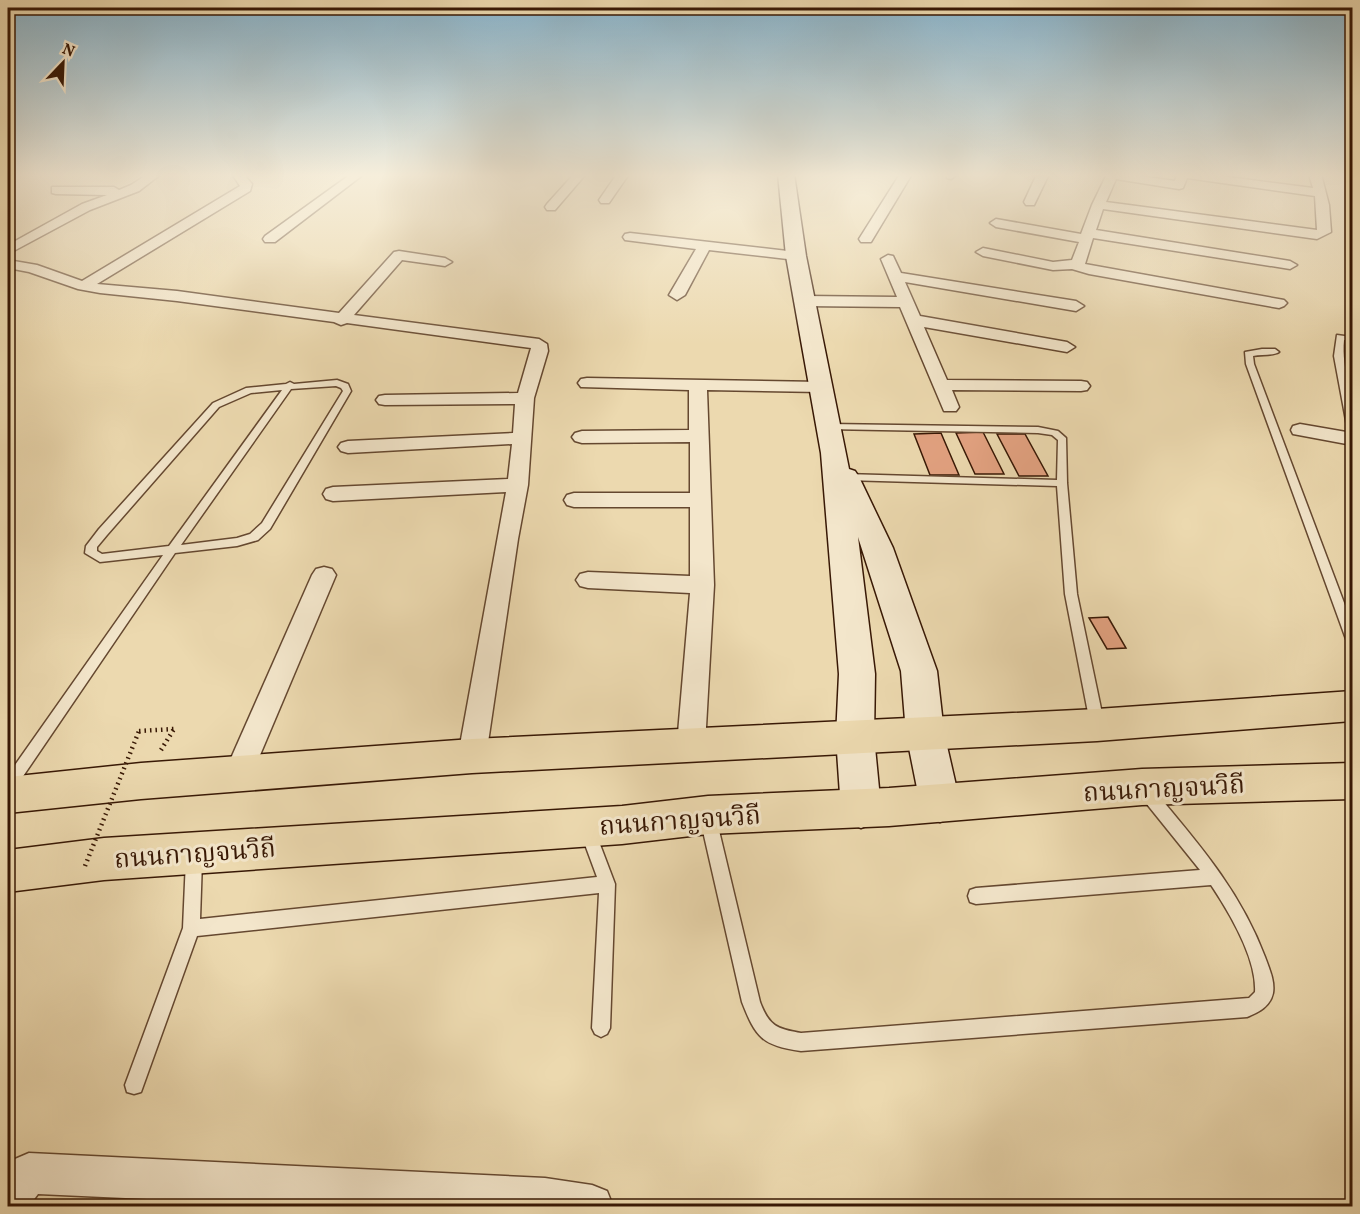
<svg xmlns="http://www.w3.org/2000/svg" width="1360" height="1214" viewBox="0 0 1360 1214" font-family="Vollkorn,'Noto Serif Thai',serif">
	<style>
		.building { fill: #e3a281; stroke: #381805; stroke-width: 1.5 }
		.lines { fill: none; stroke-linecap: round; stroke-linejoin: round }
		.service-casing { stroke: #654830; stroke-width: 3 }
		.minor-casing { stroke: #654830; stroke-width: 3 }
		.secondary-casing { stroke: #381805; stroke-width: 3 }
		.primary-casing { stroke: #381805; stroke-width: 3 }
		.path { stroke: #381805; stroke-width: 4.5; stroke-dasharray: 1.5 4; stroke-linecap: butt }
		.service { fill: #f3e6cb; fill-rule: evenodd }
		.minor { fill: #f3e6cb; fill-rule: evenodd }
		.secondary { fill: #f3e6cb; fill-rule: evenodd }
		.primary { fill: #ecd9af; fill-rule: evenodd }
		.path-bridge { stroke: #381805; stroke-width: 4.5; stroke-dasharray: 1.5 4; stroke-linecap: butt }
		.labels { text-anchor: middle; stroke-width: 6; stroke-linejoin: round; paint-order: stroke }
		.near-street-label { font-size: 26px; fill: #381805; stroke: #f3e6cb }
	</style>
	<rect width="100%" height="100%" fill="#ecd9af"/>
	<filter id="stains"><feTurbulence type="fractalNoise" baseFrequency=".00333" numOctaves="4"/><feColorMatrix values="0 0 0 0 .2 0 0 0 0 .09 0 0 0 0 .02 0 0 0 .5 -.17"/></filter>
	<radialGradient id="worn" r=".72"><stop offset=".6" stop-color="#630" stop-opacity="0"/><stop offset="1" stop-color="#630" stop-opacity=".3"/></radialGradient>
	<g class="building">
		<path d="M983,432L1004,474H975L956,433Z"/>
		<path d="M941,433L959,475H930L914,434Z"/>
		<path d="M997,434H1025L1048,476H1019Z"/>
		<path d="M1108,617L1126,648L1107,649L1089,618Z"/>
	</g>
	<g class="lines">
		<defs>
			<g id="service">
				<path d="M1337,335L1352,337V341L1344,340C1341,370 1355,399 1352,429L1347,426L1334,356Z"/>
				<path d="M1262,349H1275L1279,352C1273,356 1261,354 1253,356L1254,364L1352,624V644L1348,642L1346,639L1246,364L1245,352Z"/>
				<path d="M337,380L348,384L351,391L270,529L258,540L237,546L175,553L13,791L8,792V775L163,555L100,562L85,553L86,546L99,529L213,403L246,388L286,384L290,382L294,384ZM336,386L341,388L343,391L262,523L250,534L237,538L181,545L291,389ZM282,390L169,546L102,554L97,551V547L107,535L219,407L251,393Z"/>
				<path d="M829,424L1038,427L1058,431L1066,438L1067,483L1077,594L1104,723L1102,727L1097,729L1092,727L1090,723L1065,594L1057,486L845,480L840,477L845,474L1057,480L1058,440L1052,435L1038,433L826,429V425Z"/>
				<path d="M1147,786L1152,788C1197,842 1240,890 1265,957C1269,968 1275,981 1273,993C1270,1007 1259,1012 1247,1017L801,1051C762,1045 756,1038 742,1002L700,818L703,813L708,811L713,813L716,818L760,1002C769,1026 777,1029 801,1033L1249,998L1255,992C1257,959 1229,912 1211,885L976,904L970,902L968,896L970,890L976,888L1200,870L1142,798L1140,793L1142,788Z"/>
				<path d="M588,824L593,826L615,884L610,1028L607,1034L601,1037L595,1034L592,1028L599,893L197,936L141,1092L134,1094L127,1092L125,1085L183,928L186,860L188,855L194,852L200,855L202,860L200,919L597,877L580,831L583,826Z"/>
			</g>
			<g id="minor">
				<path d="M148,174H161L139,191L90,210L8,254V245L82,204L107,195L56,194L52,193V187H114L119,190L131,185Z"/>
				<path d="M236,174H248L246,177L252,184L250,191L97,284L177,291L339,313L394,252L399,251L445,258L452,262L445,266L402,260L354,315L539,339L547,344L548,351L534,398L528,485L518,539L486,756L482,765L472,768L462,765L458,756L506,492L333,501L326,499L323,494L326,489L333,487L508,479L512,444L348,453L341,451L338,447L341,443L348,441L513,433L515,404L385,405L379,404L376,400L379,396L385,395L518,393L531,348L347,323L341,325L334,322L177,301L100,293L78,289L29,272L8,268V260L37,265L82,281L240,186L234,177Z"/>
				<path d="M351,174H364L275,242H265L263,239L265,236Z"/>
				<path d="M574,174H586L555,210H547L545,207L547,204Z"/>
				<path d="M617,174H629L609,203H601L599,200Z"/>
				<path d="M778,174H792L786,177Z"/>
				<path d="M900,174H912L871,242H861L859,239Z"/>
				<path d="M946,174H958L951,179L947,178Z"/>
				<path d="M1037,174H1049L1034,205H1026L1024,202Z"/>
				<path d="M1107,174H1126L1175,181L1177,174H1205L1313,188L1309,174H1321L1329,205L1331,232L1317,239L1103,209L1096,230L1290,261L1297,265L1290,269L1093,238L1085,264L1284,300L1287,303L1284,306L1279,308L1089,274L1072,269L1053,270L983,256L976,252L983,248L1053,262L1072,260L1079,242L996,227L990,223L996,219L1081,234L1092,205ZM1187,178L1315,196L1317,230L1106,202L1116,179L1179,189L1183,188Z"/>
				<path d="M630,233L796,252L803,256L796,260L709,250L685,295L677,300L669,295L696,249L625,240L623,237L625,234Z"/>
				<path d="M888,255L893,256L901,273L1076,301L1084,306L1076,311L905,282L920,316L1067,342L1075,347L1067,352L924,327L947,380L1081,381L1087,382L1090,386L1087,390L1081,391L952,390L959,407L956,411H944L900,307L805,306L797,301L805,296L897,297L881,259Z"/>
				<path d="M587,378L821,382L827,383L830,387L827,391L821,392L707,390L714,585L705,745L701,754L691,757L681,754L677,745L690,593L588,588L580,586L576,580L580,574L588,572L690,576V507H574L567,505L564,500L567,495L574,493H690V442L582,443L575,441L572,437L575,433L582,431L689,430V390L581,387L578,383L581,379Z"/>
				<path d="M1300,424L1352,433V445L1293,434L1291,430L1293,426Z"/>
				<path d="M324,567L332,569L336,575L252,774L248,783L238,787L228,783L224,774L312,575L316,569Z"/>
				<path d="M29,1153L545,1178L592,1185L607,1191L613,1206H301L38,1194L29,1206H8V1167L15,1159Z"/>
			</g>
			<path id="secondary" d="M778,174H794L806,256L849,469L855,471L859,477L893,548L937,671L944,733L960,803L954,816L940,822L926,816L920,803L906,733L901,671L858,537L875,674L874,737L881,809L875,822L861,828L847,822L841,809L836,737L839,674L821,453L786,256Z"/>
			<g id="primary">
				<path d="M1352,691V721L1097,741L472,773L141,799L8,813V777L141,763L472,739L1097,709Z"/>
				<path d="M1352,763V799L1142,805L889,826L708,834L622,844L104,880L8,892V850L104,838L622,806L708,796L889,788L1142,769Z"/>
			</g>
		</defs>
		<use href="#service" class="service-casing"/>
		<use href="#minor" class="minor-casing"/>
		<use href="#secondary" class="secondary-casing"/>
		<use href="#primary" class="primary-casing"/>
		<g class="path">
			<path d="M139,731L174,729"/>
			<path d="M161,750L174,729"/>
		</g>
		<use href="#service" class="service"/>
		<use href="#minor" class="minor"/>
		<use href="#secondary" class="secondary"/>
		<use href="#primary" class="primary"/>
		<path class="path-bridge" d="M85,866L139,731"/>
	</g>
	<linearGradient id="sky" x2="0" y2="1"><stop stop-color="#88b6d0"/><stop offset="0.51" stop-color="#f6eedb"/><stop offset="1" stop-color="#f6eedb" stop-opacity="0"/></linearGradient>
	<rect width="1360" height="344" fill="url(#sky)"/>
	<g class="labels">
		<g class="near-street-label">
			<text transform="translate(1164 788) rotate(-3)" y="9">ถนนกาญจนวิถี</text>
			<text transform="translate(680 820) rotate(-4)" y="9">ถนนกาญจนวิถี</text>
			<text transform="translate(195 853) rotate(-4)" y="9">ถนนกาญจนวิถี</text>
		</g>
	</g>
	<rect width="1360" height="1214" fill="none" stroke="#ecd9af" stroke-width="30"/>
	<rect x="9" y="9" width="1342" height="1196" fill="none" stroke="#381805" stroke-width="3"/>
	<rect x="15" y="15" width="1330" height="1184" fill="none" stroke="#381805" stroke-width="1.5"/>
	<g transform="translate(63 63) rotate(23)" stroke="#f3e6cb" stroke-width="4.5" paint-order="stroke">
	<path d="M0-4.5L10 22L0 15L-10 22Z" fill="#381805"/>
	<text y="-9" font-size="16" font-weight="bold" text-anchor="middle" fill="#381805">N</text>
	</g>
	<rect width="100%" height="100%" filter="url(#stains)"/>
	<rect width="100%" height="100%" fill="url(#worn)"/>
</svg>
